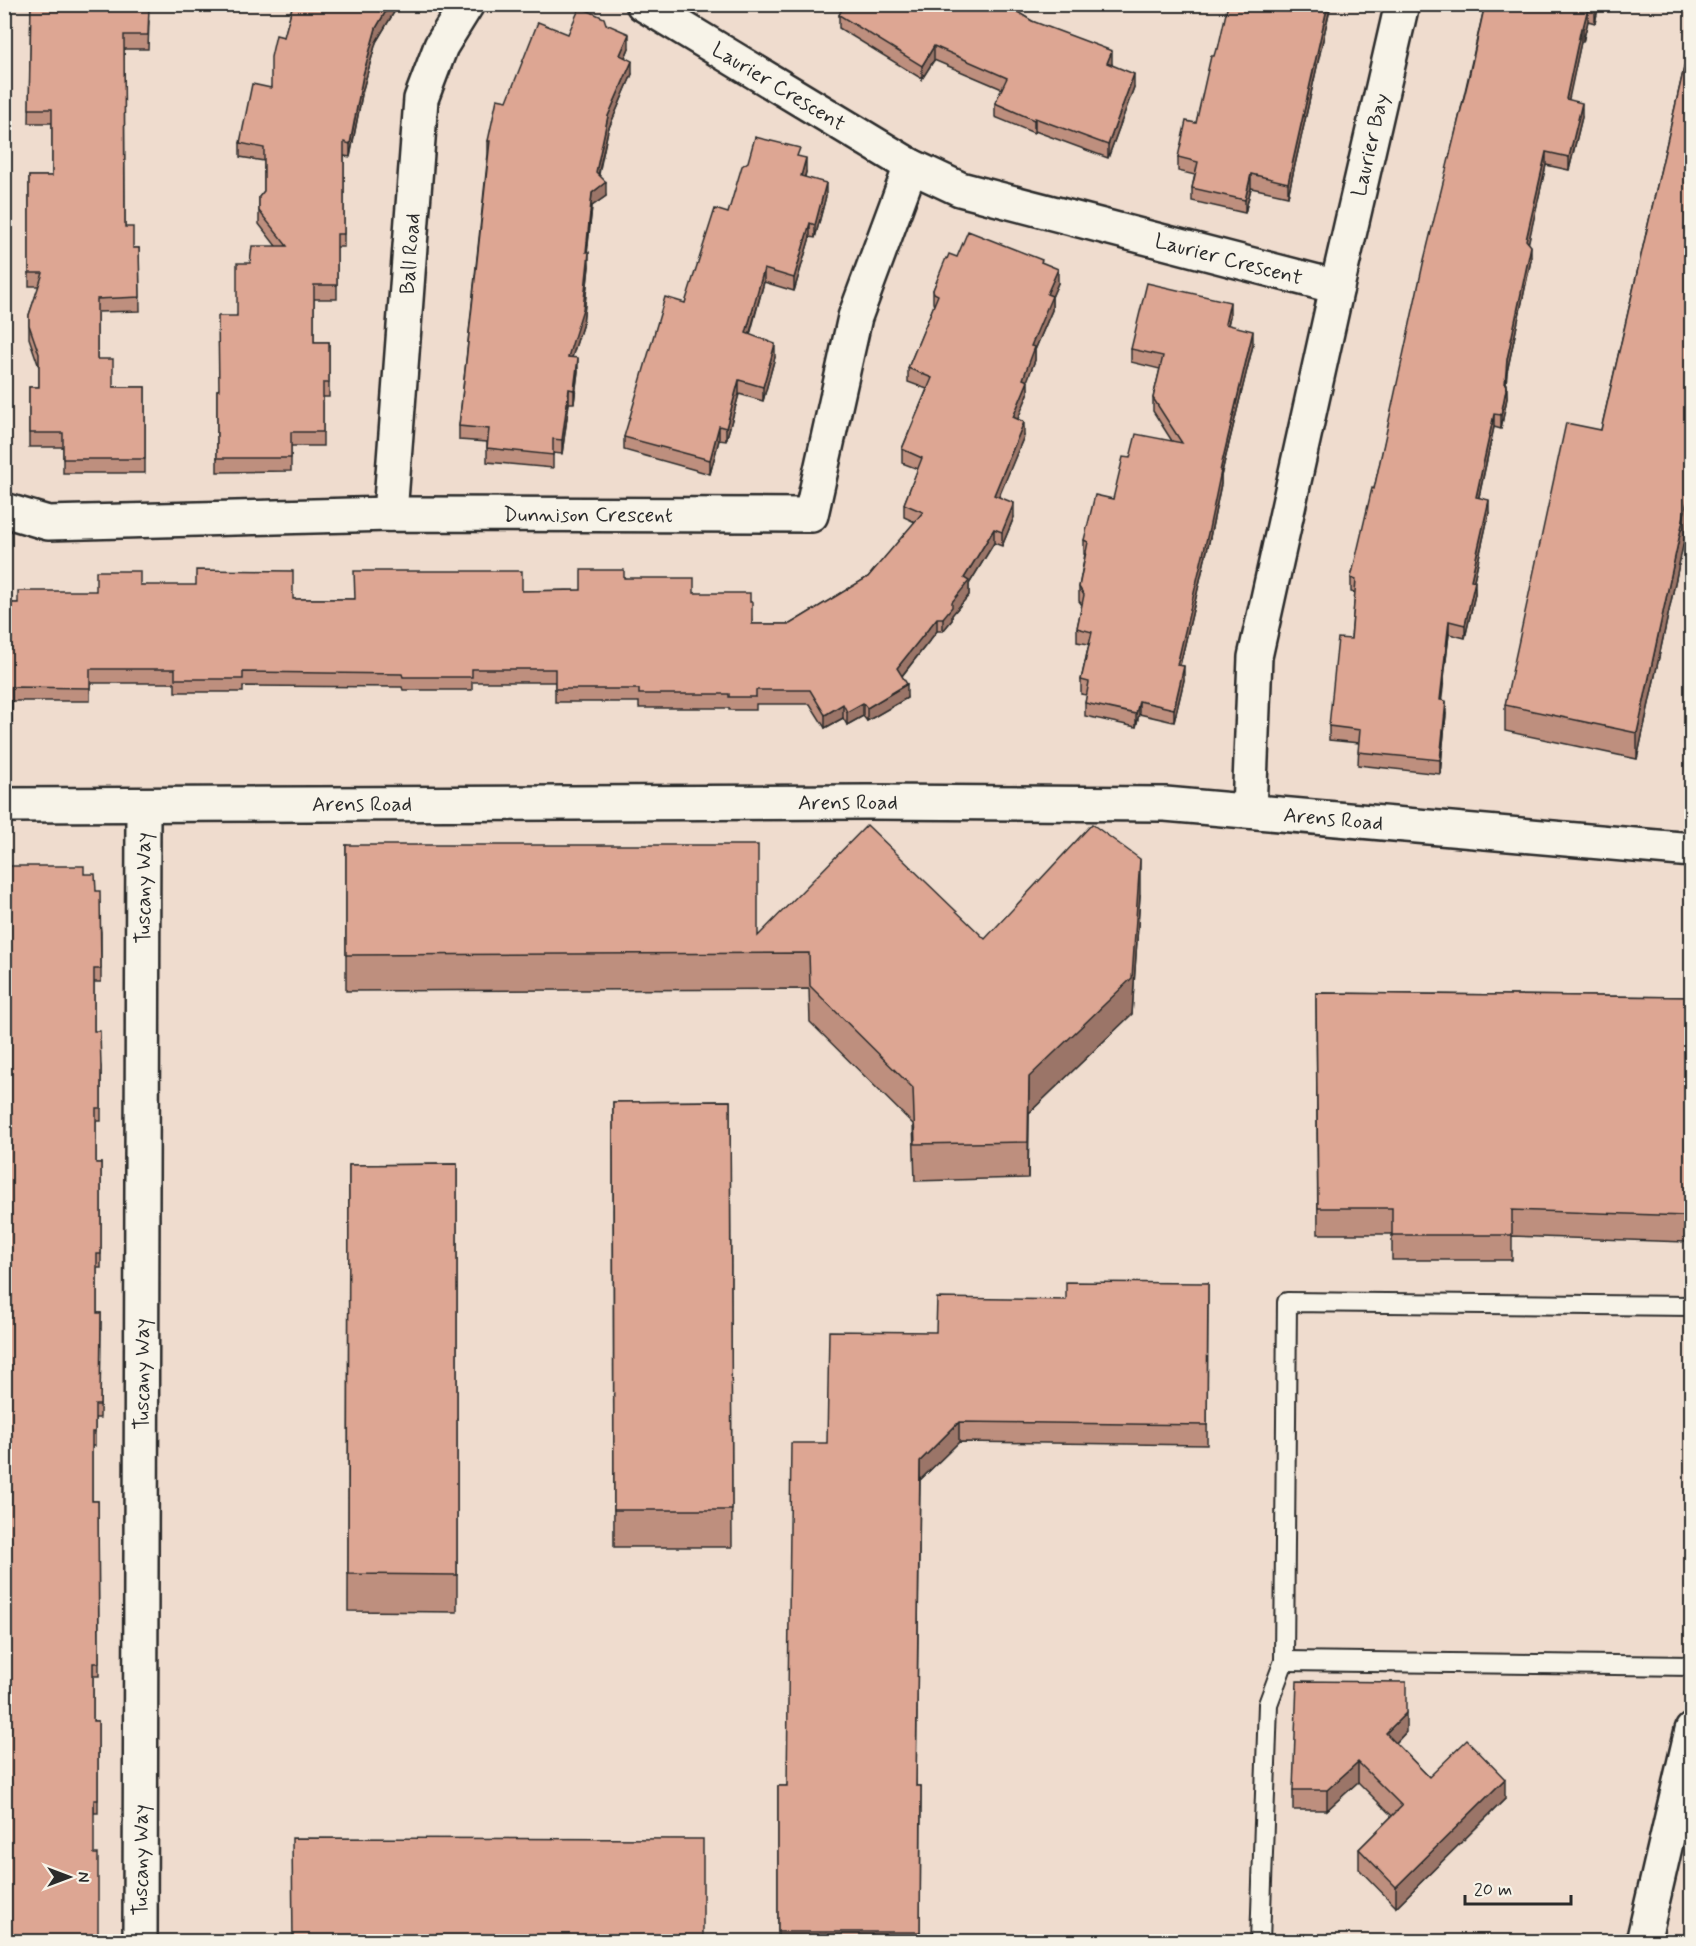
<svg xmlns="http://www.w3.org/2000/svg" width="1696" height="1946" viewBox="0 0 1696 1946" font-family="Mynerve,sans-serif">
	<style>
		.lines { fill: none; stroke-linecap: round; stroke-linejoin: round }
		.lane-casing { stroke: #2b2b2b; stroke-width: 22 }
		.street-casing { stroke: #2b2b2b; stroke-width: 38 }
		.secondary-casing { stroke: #2b2b2b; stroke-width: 38 }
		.lane { stroke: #f7f3e8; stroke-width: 18 }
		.street { stroke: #f7f3e8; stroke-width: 33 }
		.secondary { stroke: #f7f3e8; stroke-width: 33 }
		.wall { fill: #be8f7e; stroke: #2b2b2b; stroke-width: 1.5 }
		.shaded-wall { fill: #9b7467; stroke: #2b2b2b; stroke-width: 1.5 }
		.building { fill: #dda693; stroke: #2b2b2b; stroke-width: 1.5 }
		.labels { text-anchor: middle; stroke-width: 4.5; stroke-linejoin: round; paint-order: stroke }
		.street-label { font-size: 21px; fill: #2b2b2b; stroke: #f7f3e8 }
	</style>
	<rect width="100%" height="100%" fill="#efdcce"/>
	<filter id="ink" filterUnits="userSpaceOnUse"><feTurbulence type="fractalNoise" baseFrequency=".0167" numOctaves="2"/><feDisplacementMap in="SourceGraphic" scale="12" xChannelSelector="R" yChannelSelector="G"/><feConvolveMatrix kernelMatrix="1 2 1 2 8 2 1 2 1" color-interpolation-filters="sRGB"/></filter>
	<g filter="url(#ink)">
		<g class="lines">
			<defs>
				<g id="lane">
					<path d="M1284,1661L1692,1666"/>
					<path d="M1260,1942L1268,1704L1284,1661L1287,1302L1692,1306"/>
				</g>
				<g id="street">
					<path id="s1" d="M643,4L911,166L960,189L1337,287L1255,657L1249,810"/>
					<path id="s2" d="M1337,287L1402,4"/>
					<path id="s3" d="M4,510L48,523L390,514L811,515L855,317L911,166"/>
					<path id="s4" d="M390,514L421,99L441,46L467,4"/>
					<path id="s5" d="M4,805L868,802L1165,804L1692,850"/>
					<path id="s6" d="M140,1942L143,806"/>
				</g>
				<path id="secondary" d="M1643,1942L1692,1730"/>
			</defs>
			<use href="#lane" class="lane-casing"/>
			<use href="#street" class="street-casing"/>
			<use href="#secondary" class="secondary-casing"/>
			<use href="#lane" class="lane"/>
			<use href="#street" class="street"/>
			<use href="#secondary" class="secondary"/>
		</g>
		<g class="wall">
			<path d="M31,4L135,7L149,21L148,49H124L125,227L133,248H139L140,311L97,312V359L113,387H145V473H63V447H29V387H39V367L29,338V315L39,286H29V176H52V123H29Z"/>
			<path d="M293,4H399L376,42L363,89L350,157L344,156V247H337V299H314V342H329V397H323V446H291V471L217,472V390H219L250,263L276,246L259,224V197L264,191V161L240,157V143L271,88Z"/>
			<path d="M839,4H1005L1032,21L1112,64V65L1134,87L1108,158L1035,131L1034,133L995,117V103L1002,89L934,60L922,79L839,28V15L843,7Z"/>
			<path d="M1331,4L1288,196L1251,188L1245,213L1192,201V188L1195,175L1178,171V157L1196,123L1214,56L1218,49Z"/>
			<path d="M1485,4H1599L1595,23L1588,21L1583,42H1581L1568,100L1582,117L1569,170L1546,165L1528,243L1531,260L1507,372L1506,384L1507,398L1501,429L1494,427L1479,497L1489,513L1474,580L1475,594L1465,638L1449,634L1441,701L1446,714L1440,774L1358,765L1359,743L1329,740V726L1351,639L1355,593L1351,592V578L1374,489Z"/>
			<path d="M606,24L629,48L625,58L632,74L608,130L599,174L606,196L592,206L587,252L589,266L583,323L572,357L578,371L574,403H569L562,454L553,453V468L487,462V442L459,440V426L488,154V141L507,101L568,34Z"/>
			<path d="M1692,33V504L1637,759L1505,731V705L1601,430Z"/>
			<path d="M800,157L806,172L805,177L826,196L815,238L810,237L794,291L764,282L750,335L775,357L763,401L739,394L726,441L719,440L710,474L624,450V437L685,303L728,213Z"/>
			<path d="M957,257L1042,263L1058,283L1052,297V310L1035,350V360L1027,380L1028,394L1017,419L1024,436L998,497L1014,517L1002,546L994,543L969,584V595L952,615V620L943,631H937L902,676L907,698L867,721L863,716L847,725L843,718L825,728L810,704H756V710H729V708H639V702H555V682H472V690H403L402,687L243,686V692H175V683H90V701H12V722H4V603H18L140,585L293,599H354L522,591L581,590L624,578L694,593L750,602L752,624H790L868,577L915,522L904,517V504L918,469L902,463V449L927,389L908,382V368L934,306L933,303V290L947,259Z"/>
			<path d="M1230,316L1228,325L1253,345L1221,476V484L1209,542L1180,665L1184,680L1174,722L1139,714L1136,727L1085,716V703L1087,695L1081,694V680L1089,644L1077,642V628L1082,605L1079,601V587L1085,554H1084V540L1113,499L1130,458L1172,441L1153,411V398L1160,369L1131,362V349Z"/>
			<path d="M346,845L758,936L985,939L1140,895L1132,1014L1029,1113L1028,1178L915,1181L913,1124L810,1022L809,989L346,991Z"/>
			<path d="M84,874L96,891L101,932V982H94V1031L101,1067V1121H96V1163H101V1268H97V1313H101L100,1418H95V1446H92V1501H98L99,1676H93V1721H98V1813H94Z"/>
			<path d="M1316,993L1692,997V1236L1686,1242L1512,1236V1260H1392V1234H1318Z"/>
			<path d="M730,1101L732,1547H614L613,1102Z"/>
			<path d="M457,1164V1612L348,1611L349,1165Z"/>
			<path d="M1208,1283L1207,1445L959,1442L920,1480L916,1786H921L920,1941H778V1786H787L827,1443L936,1332Z"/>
			<path d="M1406,1732L1396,1743L1429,1777L1505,1799L1396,1907L1359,1869V1849L1392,1816L1358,1782L1327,1810H1293V1790Z"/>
		</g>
		<g class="shaded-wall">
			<path d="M390,4H399L376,42L363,89L350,157V144L363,75L376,28Z"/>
			<path d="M1328,4H1331L1288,196V183Z"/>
			<path d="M1596,4H1599L1595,23V9Z"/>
			<path d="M1588,8V21L1583,42V28Z"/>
			<path d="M1581,28V42L1566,113V99Z"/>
			<path d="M629,34V48L620,69V55Z"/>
			<path d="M934,46V60L922,79V66Z"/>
			<path d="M1112,51V64L1107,77V63Z"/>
			<path d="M632,61V74L608,130L596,185V172L608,116Z"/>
			<path d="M1134,74V87L1108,158V145Z"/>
			<path d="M1582,103V117L1569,170V157Z"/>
			<path d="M1035,118V131L1034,133V120Z"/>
			<path d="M1546,152V165L1526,254V240Z"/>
			<path d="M806,158V172L801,189V176Z"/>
			<path d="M1251,174V188L1245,213V200Z"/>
			<path d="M606,182V196L592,206L586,265V252L592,193Z"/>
			<path d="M826,183V196L815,238V225Z"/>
			<path d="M810,223V237L794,291V278Z"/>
			<path d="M1531,246V260L1507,372L1505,397V384L1507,359Z"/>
			<path d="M589,252V266L583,323L568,370V357Z"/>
			<path d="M764,269V282L746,347V333Z"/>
			<path d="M1058,269V283L1052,297V310L1035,350V360L1023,392V379L1031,346L1047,294Z"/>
			<path d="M1230,302V316L1225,338V324Z"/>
			<path d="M1253,331V345L1221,476V484L1209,542L1177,678V665L1220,471Z"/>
			<path d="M775,344V357L763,401V387Z"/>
			<path d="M578,358V371L574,403V390Z"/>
			<path d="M739,380V394L726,441V428Z"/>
			<path d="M1028,381V394L1013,431V417Z"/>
			<path d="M1507,384V398L1501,429V415Z"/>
			<path d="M569,389V403L562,454V440Z"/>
			<path d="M1494,414V427L1476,510V497Z"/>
			<path d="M1024,422V436L994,509V495Z"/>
			<path d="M719,426V440L710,474V460Z"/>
			<path d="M1692,478V504L1637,759V733Z"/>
			<path d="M1489,500V513L1471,593V580Z"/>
			<path d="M1014,503V517L1002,546V532Z"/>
			<path d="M994,529V543L969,584V595L952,615V620L943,631V618L964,578Z"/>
			<path d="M1475,581V594L1465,638V625Z"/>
			<path d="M937,618V631L897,682V668Z"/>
			<path d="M1449,621V634L1440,714V700Z"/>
			<path d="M1184,666V680L1174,722V709Z"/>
			<path d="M907,684V698L867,721V708Z"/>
			<path d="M1139,701V714L1136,727V714Z"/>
			<path d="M1446,701V714L1440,774V760Z"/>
			<path d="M863,703V716L847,725V712Z"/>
			<path d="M843,704V718L825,728V715Z"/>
			<path d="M1140,859V895L1132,1014L1029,1113L1028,1178L1029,1077Z"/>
			<path d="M1692,1210V1236L1686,1242V1216Z"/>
			<path d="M959,1422V1442L920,1480V1461Z"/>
			<path d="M1406,1713V1732L1386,1753V1733Z"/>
			<path d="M1358,1762V1782L1327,1810V1790Z"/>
			<path d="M1505,1779V1799L1396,1907V1887Z"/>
		</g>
		<g class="building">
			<path d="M31,4H130L129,6L149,7L148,35H124L125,227H133V248H139L140,297L97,299V359H113V387H145V459H63V433H29V387H39V354L29,325V315L43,273H29V176H52V109H29Z"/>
			<path d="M293,4H390L376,28L363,75L350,144L344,142V234H337V285H314V342H329V383H323V432H291V458H217V390H219L218,316H237V263H250L252,246H287L259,211V197L264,191V148L240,143L252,84L271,88V57L276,35L284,37Z"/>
			<path d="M845,4H1005L1032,21L1112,51L1107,63L1134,74L1108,145L1035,118L1034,120L995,103L1007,78L934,46L922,66L839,15Z"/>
			<path d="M1228,4H1328L1288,183L1251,174L1245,200L1192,188L1198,162L1178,157L1186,121L1196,123L1211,56H1214L1216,49H1218Z"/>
			<path d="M1485,4H1596L1595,9L1588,8L1583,28H1581L1566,99L1582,103L1569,157L1546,152L1526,240L1531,246L1507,359L1505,384H1507L1501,415L1494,414L1476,497L1489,500L1471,580L1475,581L1465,625L1449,621L1440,700L1446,701L1440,760L1358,752L1360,730L1329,726L1338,638L1351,639L1356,580L1351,578L1372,488L1374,489L1423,264L1469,77Z"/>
			<path d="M580,7L604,18L606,24L629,34L620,55L632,61L608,116L596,172L606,182L592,193L586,252H589L583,309L568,357L578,358L574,390L569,389L562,440L553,439V455L487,448L489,429L459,426L490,141H488L497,99L507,101L538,22L568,34Z"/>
			<path d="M1692,33V478L1637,733L1505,705L1566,423L1601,430Z"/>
			<path d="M755,137L800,148L797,156L806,158L801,176L826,183L815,225L810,223L794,278L764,269L746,333L775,344L763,387L739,380L726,428L719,426L710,460L624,437L665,297L685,303L715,209L728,213L742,166L748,162Z"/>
			<path d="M968,231L1042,260L1041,262L1058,269L1047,294L1052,296L1031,346L1035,347L1023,379L1028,381L1013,417L1024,422L994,495L1014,503L1002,532L994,529L964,578L969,581L952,602V607L943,618H937L897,668L907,684L867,708L863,703L847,712L843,704L825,715L810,690H756V697H729V694H639V689H555V669H472V677H403L402,674L243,672V679H175V669H90V688L12,687V708H4V603H18V591H96V571H140V585H196V570L293,571V599H355L354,571H522V591L581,590V570H624V578H694V593H750V602H752V624H790L868,577L923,512L904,504L922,458L902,449L932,378L908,368L938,295L934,293L933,290L946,258L947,259L949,254L957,257Z"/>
			<path d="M1147,283L1230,302L1225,324L1253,331L1220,471H1221L1209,529L1177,665L1184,666L1174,709L1139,701L1136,714L1085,703L1089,682L1081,680L1092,632L1077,628L1084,595L1079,587L1088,542L1084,540L1095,495L1113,499L1123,457L1130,458L1136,434L1182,443L1153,398L1163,356L1131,349Z"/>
			<path d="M1092,824L1140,859L1132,978L1029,1077L1028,1142L915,1144L913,1088L810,986L809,953L346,955V845H758V936L867,825L985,939Z"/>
			<path d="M4,866H84V874H95L96,891H100L101,969H94V1031H100L101,1067V1108H96V1163H101V1254H97V1313H101L100,1405H95V1432H92V1501H98L99,1663H93V1721H98V1800H94V1854H98V1941H4Z"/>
			<path d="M1316,993L1692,997V1210L1686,1216L1512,1210V1235H1392V1208H1318Z"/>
			<path d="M730,1101L732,1510H614L613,1102Z"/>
			<path d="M457,1164V1575L348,1574L349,1165Z"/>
			<path d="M1066,1282L1208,1283L1207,1425L959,1422L920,1461L916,1786H921L920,1932H778V1786H787L791,1443H827L829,1331L936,1332L937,1298L1066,1300Z"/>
			<path d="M1297,1681L1406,1682V1713L1386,1733L1429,1777L1467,1740L1505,1779L1396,1887L1359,1849L1402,1806L1358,1762L1327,1790H1293Z"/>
			<path d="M292,1838L703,1839V1941H293Z"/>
		</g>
	</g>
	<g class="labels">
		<g class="street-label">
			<text dy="7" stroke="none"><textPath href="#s1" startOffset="159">Laurier Crescent</textPath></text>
			<text dy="7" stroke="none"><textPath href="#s2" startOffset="146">Laurier Bay</textPath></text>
			<text dy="7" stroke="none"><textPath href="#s4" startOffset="261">Ball Road</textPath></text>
			<text dy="7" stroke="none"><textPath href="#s1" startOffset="645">Laurier Crescent</textPath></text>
			<text dy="7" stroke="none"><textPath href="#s3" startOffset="586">Dunnison Crescent</textPath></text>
			<text dy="7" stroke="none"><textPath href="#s5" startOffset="844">Arens Road</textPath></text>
			<text dy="7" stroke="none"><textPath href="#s5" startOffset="358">Arens Road</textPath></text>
			<text dy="7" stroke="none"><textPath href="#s5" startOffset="1330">Arens Road</textPath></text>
			<text dy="7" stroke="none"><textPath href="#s6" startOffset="1054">Tuscany Way</textPath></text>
			<text dy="7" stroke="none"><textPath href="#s6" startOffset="568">Tuscany Way</textPath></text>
			<text dy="7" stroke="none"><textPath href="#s6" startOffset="82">Tuscany Way</textPath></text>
		</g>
	</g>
	<rect width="1696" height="1946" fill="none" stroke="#f7f3e8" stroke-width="24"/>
	<rect x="12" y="12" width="1672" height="1922" fill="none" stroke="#2b2b2b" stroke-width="2" filter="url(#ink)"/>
	<g transform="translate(69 1877) rotate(90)" stroke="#f7f3e8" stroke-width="4.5" paint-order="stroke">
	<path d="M0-4.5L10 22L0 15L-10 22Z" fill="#2b2b2b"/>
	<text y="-9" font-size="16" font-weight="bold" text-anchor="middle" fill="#2b2b2b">N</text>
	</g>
	<path d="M1465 1895v9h106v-9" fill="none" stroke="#2b2b2b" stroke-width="3"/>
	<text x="1474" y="1895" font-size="18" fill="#2b2b2b" stroke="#f7f3e8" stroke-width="4.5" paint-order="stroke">20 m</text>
</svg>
